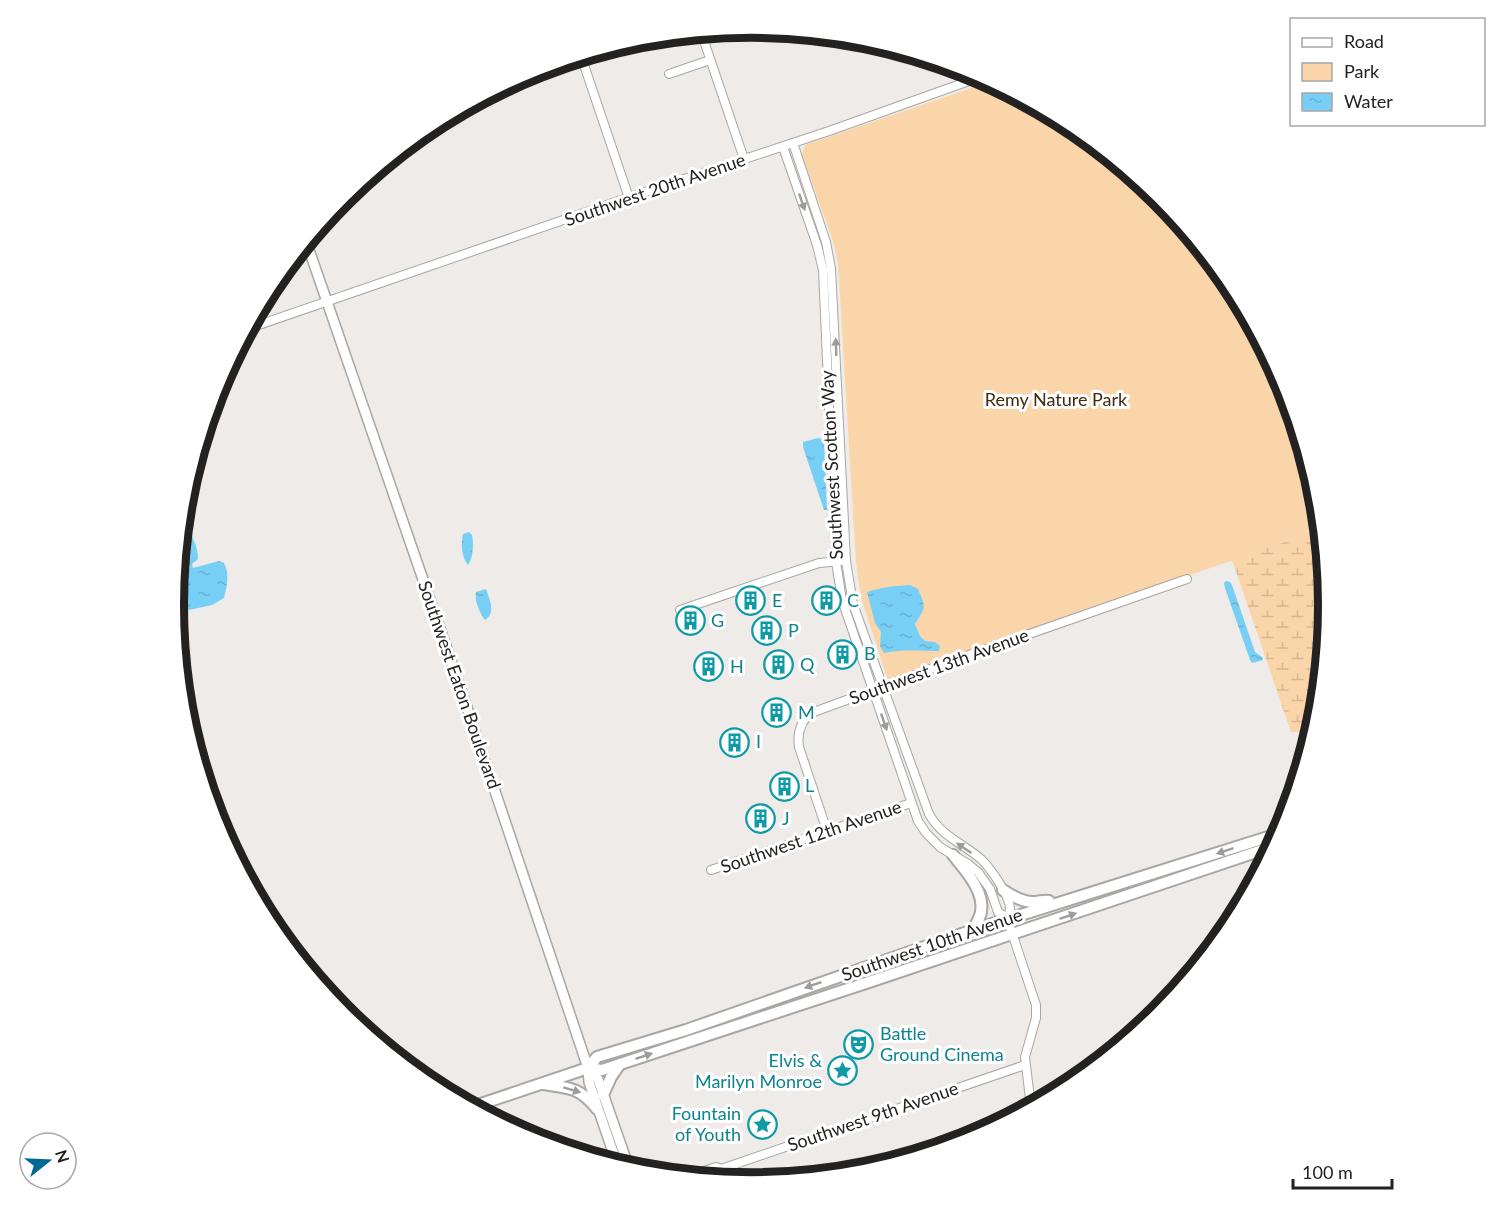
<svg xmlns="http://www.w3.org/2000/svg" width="1503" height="1209" viewBox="0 0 1503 1209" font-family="Lato,sans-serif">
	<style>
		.wetland { fill: url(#wetland-marsh) }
		.green { fill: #fad5a9 }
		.water { fill: url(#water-ripples) }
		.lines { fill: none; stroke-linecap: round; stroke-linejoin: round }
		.minor-casing { stroke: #a9a6a3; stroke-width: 10 }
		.major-casing { stroke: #a9a6a3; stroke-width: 12 }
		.highway-casing { stroke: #a9a6a3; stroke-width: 14 }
		.minor { stroke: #fff; stroke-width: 8 }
		.major { stroke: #fff; stroke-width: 9 }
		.highway { stroke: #fff; stroke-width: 10 }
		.oneway { fill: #9c9c9b }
		.labels { text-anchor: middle; stroke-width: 6; stroke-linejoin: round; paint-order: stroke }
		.street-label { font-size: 18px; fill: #232221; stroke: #fff }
		.park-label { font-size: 18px; fill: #3f2a0d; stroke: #fff }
		.culture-label { font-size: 18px; fill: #0d838f; stroke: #fff; text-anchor: start }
		.rim { fill: none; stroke: #232221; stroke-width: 8 }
	</style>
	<defs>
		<pattern id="wetland-marsh" width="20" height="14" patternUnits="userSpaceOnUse" patternTransform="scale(1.5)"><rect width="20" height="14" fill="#fad5a9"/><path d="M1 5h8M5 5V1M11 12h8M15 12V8" fill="none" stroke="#d6b791"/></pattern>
		<pattern id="water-ripples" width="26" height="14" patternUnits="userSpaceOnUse" patternTransform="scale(1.5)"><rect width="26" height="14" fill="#77cff5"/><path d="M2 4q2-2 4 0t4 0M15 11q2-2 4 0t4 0" fill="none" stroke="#67b1d2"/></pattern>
	</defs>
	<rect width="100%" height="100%" fill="#eeebe8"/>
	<path class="wetland" d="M1322,529L1329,605L1318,717L1312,738L1301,732H1291L1232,560Z"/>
	<path class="green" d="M992,81L1073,125L1160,196L1232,284L1285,384L1318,492L1322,529L888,680L861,598L856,562L838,263L833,241L802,155L805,145Z"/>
	<g class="water">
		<path d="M818,438L822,439L824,443L827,510H824L803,447V442Z"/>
		<path d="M182,519C190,532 198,544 198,559L192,564L193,568L219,561L224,563C230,574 227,586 224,598L212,605L189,610L174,603L177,573L190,568L189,564L178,566Z"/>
		<path d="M469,532L472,535C474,544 473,558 468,565C461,556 461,545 463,534Z"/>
		<path d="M1226,581L1230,582L1232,585L1255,652L1262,657L1263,660L1260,661L1252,663L1250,660L1225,588L1224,583Z"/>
		<path d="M910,585L918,589C926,608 926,607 915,624L920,636L925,641L935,642L940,646L939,651C920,651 903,649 884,653L880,646L881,632L875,623L867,592C882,587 895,586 910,585Z"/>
		<path d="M486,589C490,600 496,613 485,620C480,613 474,601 476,592Z"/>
	</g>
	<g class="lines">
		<defs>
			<g id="minor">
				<path d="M701,32L744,159"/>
				<path d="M581,56L629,198"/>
				<path d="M669,74L710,60"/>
				<path d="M793,143L826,242L831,269L846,561L853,604L929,814C943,838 963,843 982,860C991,869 1010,896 1010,909C1010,912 1008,915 1007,918"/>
				<path d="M783,147L817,245L823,270L836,562L842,600L918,821L926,833L940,847L968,864L978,872L990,889L998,912L1007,918L1036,1005V1018L1025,1057L1031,1107"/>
				<path d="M247,329L633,196L829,131L983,76"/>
				<path d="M680,610L819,563L841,561"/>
				<path d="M827,831L799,747C797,733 800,722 811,713L969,655L1187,579"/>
				<path d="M711,870L911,803"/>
				<path d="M1030,1100L1065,1089"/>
				<path d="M689,1176L716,1167L721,1169"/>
				<path d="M703,1177L718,1172L721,1169L1025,1065"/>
			</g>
			<g id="major">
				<path d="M306,241L456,675L588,1068L589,1082L617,1164"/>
				<path d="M588,1068L598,1079L629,1168"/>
			</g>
			<g id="highway">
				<path d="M953,855C965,870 985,891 981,912C980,918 976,924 973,930"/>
				<path d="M1003,890C1012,896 1022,902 1033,902C1038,902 1043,900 1049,901"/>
				<path d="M588,1068L597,1057L686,1030L973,930L1281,833"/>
				<path d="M543,1084C569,1088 580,1087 597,1109"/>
				<path d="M603,1095L611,1077L620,1064"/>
				<path d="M472,1107L588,1068L602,1070L875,980L1274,846"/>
			</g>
		</defs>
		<use href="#minor" class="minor-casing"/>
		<use href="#major" class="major-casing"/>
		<use href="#highway" class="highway-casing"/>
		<use href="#minor" class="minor"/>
		<use href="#major" class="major"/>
		<use href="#highway" class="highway"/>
	</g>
	<defs><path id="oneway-solid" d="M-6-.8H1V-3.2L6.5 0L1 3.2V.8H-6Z" transform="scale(1.5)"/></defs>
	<g class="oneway">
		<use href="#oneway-solid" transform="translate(802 202) rotate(71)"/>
		<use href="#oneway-solid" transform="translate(836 347) rotate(-92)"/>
		<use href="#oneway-solid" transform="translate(884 722) rotate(71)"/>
		<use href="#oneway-solid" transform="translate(964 848) rotate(-146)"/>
		<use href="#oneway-solid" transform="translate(1225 851) rotate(162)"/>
		<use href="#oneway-solid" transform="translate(1068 916) rotate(-19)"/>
		<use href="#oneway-solid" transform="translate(813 985) rotate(161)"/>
		<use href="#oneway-solid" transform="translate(644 1056) rotate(-18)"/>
		<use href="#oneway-solid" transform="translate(572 1090) rotate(17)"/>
	</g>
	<defs>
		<symbol id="building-ring" viewBox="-11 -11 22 22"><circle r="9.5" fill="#fff" stroke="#0f9aa8" stroke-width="1.5"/><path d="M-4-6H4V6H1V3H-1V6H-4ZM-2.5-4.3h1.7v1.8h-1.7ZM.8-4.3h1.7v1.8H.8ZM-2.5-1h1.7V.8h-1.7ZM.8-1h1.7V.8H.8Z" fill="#0f9aa8"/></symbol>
		<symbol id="theatre-ring" viewBox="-11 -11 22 22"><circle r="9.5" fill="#fff" stroke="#0f9aa8" stroke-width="1.5"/><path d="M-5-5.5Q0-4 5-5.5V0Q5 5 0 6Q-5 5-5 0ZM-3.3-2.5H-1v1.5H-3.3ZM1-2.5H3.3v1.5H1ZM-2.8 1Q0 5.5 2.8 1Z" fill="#0f9aa8"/></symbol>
		<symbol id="sight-ring" viewBox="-11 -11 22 22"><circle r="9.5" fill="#fff" stroke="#0f9aa8" stroke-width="1.5"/><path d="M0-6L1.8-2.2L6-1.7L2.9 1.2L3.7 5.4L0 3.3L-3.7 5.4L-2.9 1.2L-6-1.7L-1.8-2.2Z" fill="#0f9aa8"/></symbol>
	</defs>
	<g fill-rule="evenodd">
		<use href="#building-ring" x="734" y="584" width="33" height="33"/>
		<use href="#building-ring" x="810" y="584" width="33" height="33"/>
		<use href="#building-ring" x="674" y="604" width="33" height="33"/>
		<use href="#building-ring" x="750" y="614" width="33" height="33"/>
		<use href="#building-ring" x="826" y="638" width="33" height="33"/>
		<use href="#building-ring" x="762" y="648" width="33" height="33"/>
		<use href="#building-ring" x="692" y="650" width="33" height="33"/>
		<use href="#building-ring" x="760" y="696" width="33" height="33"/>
		<use href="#building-ring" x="718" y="726" width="33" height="33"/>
		<use href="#building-ring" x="768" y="770" width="33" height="33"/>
		<use href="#building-ring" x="744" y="802" width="33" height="33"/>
		<use href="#theatre-ring" x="842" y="1028" width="33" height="33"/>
		<use href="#sight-ring" x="826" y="1054" width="33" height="33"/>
		<use href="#sight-ring" x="746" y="1108" width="33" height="33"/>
	</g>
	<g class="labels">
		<g class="street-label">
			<text transform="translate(655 190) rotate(-19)" y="6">Southwest 20th Avenue</text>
			<text transform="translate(832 465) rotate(-93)" y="6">Southwest Scotton Way</text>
			<text transform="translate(939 667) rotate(-20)" y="6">Southwest 13th Avenue</text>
			<text transform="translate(459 685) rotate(71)" y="6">Southwest Eaton Boulevard</text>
			<text transform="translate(811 837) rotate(-19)" y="6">Southwest 12th Avenue</text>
			<text transform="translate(932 945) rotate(-19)" y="6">Southwest 10th Avenue</text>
			<text transform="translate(873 1117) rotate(-19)" y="6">Southwest 9th Avenue</text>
		</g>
		<g class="park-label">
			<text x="1056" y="406">Remy Nature Park</text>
		</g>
		<g class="culture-label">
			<text x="772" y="607">E</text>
			<text x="847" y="607">C</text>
			<text x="711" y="627">G</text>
			<text x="788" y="637">P</text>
			<text x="864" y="660">B</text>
			<text x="800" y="671">Q</text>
			<text x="730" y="673">H</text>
			<text x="798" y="719">M</text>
			<text x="756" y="748">I</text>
			<text x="805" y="792">L</text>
			<text x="782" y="825">J</text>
			<text x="880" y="1040">Battle<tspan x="880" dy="21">Ground Cinema</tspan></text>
			<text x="822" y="1067" text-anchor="end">Elvis &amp;<tspan x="822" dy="21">Marilyn Monroe</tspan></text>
			<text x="741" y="1120" text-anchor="end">Fountain<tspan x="741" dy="21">of Youth</tspan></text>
		</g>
	</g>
	<path d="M0 0H1503V1209H0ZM184 605a567 567 0 1 1 1134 0a567 567 0 1 1-1134 0Z" fill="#fff" fill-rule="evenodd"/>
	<path class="rim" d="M184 605a567 567 0 1 1 1134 0a567 567 0 1 1-1134 0Z"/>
	<rect x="1290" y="18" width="195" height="108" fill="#ffffff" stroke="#a7a7a6" stroke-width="1.5"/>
	<rect x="1302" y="38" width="30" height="9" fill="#ffffff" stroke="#a7a7a6" stroke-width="1.5"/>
	<text x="1344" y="48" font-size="18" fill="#232221">Road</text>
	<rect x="1302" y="63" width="30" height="18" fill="#fad5a9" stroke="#a7a7a6" stroke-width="1.5"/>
	<text x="1344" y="78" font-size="18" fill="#232221">Park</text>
	<rect x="1302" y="93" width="30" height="18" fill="url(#water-ripples)" stroke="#a7a7a6" stroke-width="1.5"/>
	<text x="1344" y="108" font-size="18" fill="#232221">Water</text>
	<g transform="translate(48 1161) rotate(72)"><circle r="28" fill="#ffffff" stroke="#a7a7a6" stroke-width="1.5"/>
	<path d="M0-4.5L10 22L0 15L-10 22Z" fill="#006895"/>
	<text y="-9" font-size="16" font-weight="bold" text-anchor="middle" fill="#232221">N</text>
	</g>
	<path d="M1293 1179v9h99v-9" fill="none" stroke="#232221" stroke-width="3"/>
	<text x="1302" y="1179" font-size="18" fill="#232221" stroke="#ffffff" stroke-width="4.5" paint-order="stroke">100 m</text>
</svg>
